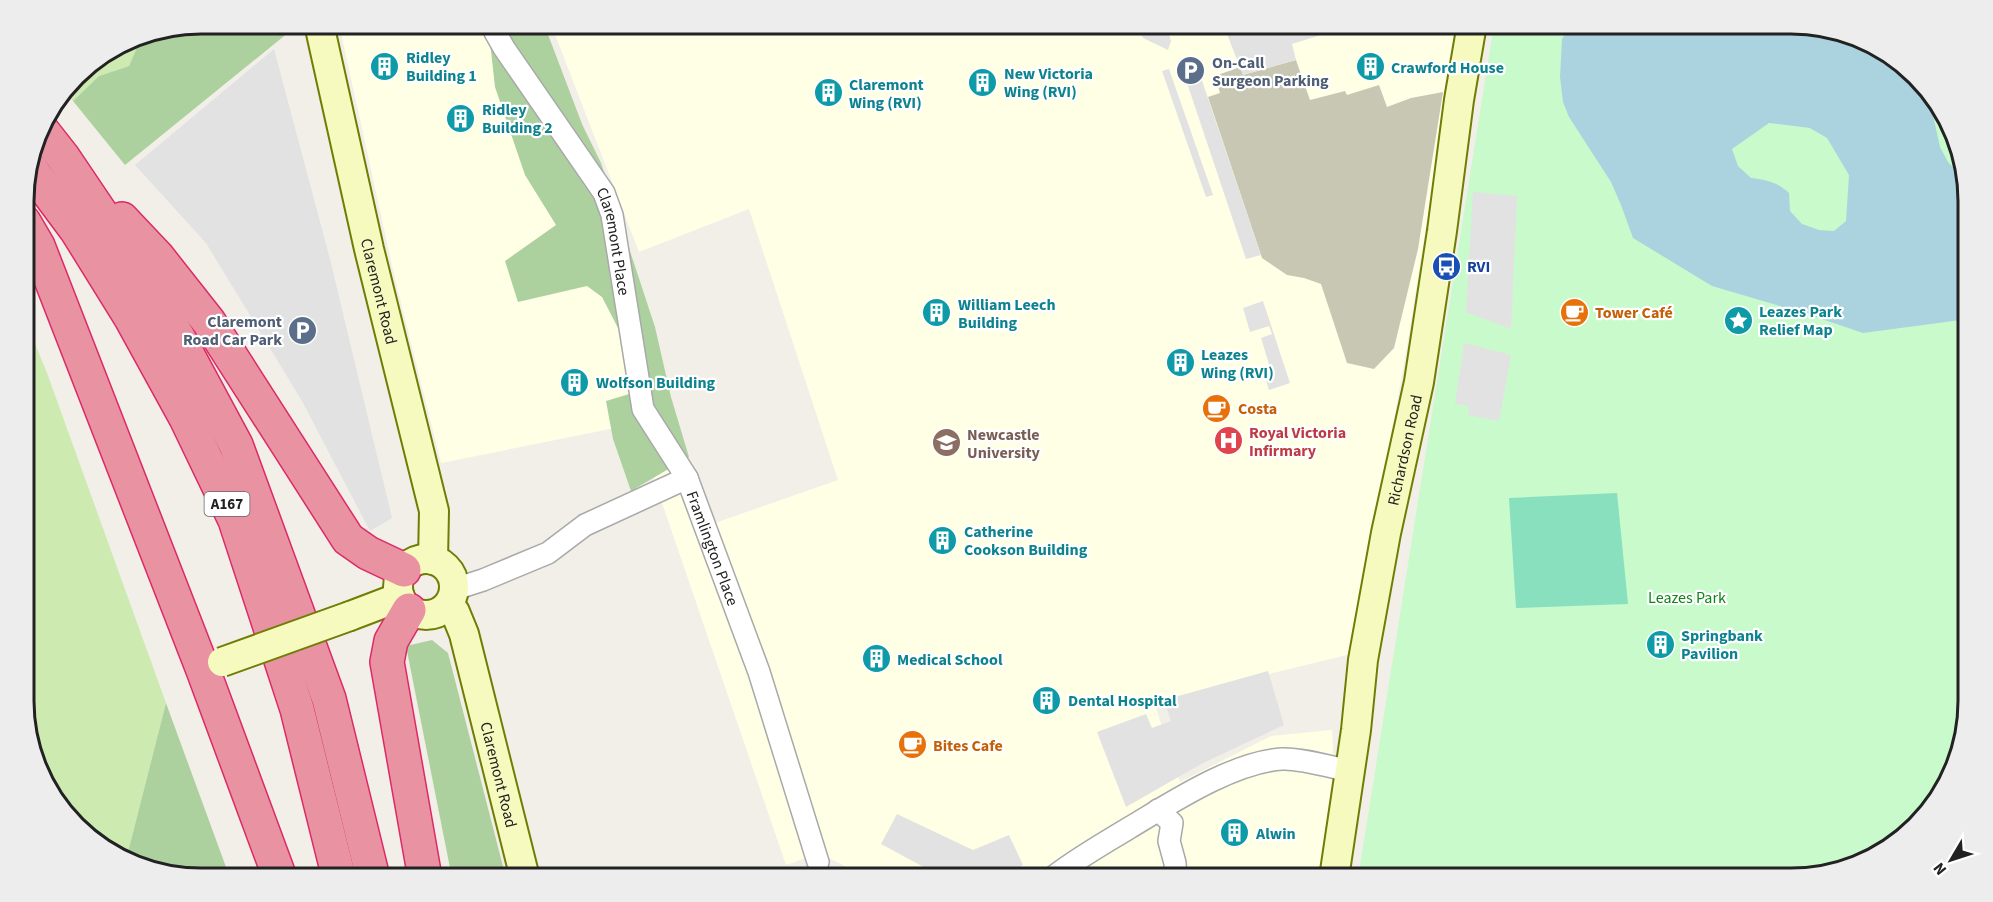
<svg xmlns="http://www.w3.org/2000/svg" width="1993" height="902" viewBox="0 0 1993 902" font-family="'Source Sans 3',sans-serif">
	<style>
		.education { fill: #ffffe5 }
		.construction { fill: #c7c7b4 }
		.grass { fill: #cdebb0 }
		.forest { fill: #add19e }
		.park { fill: #c8facc }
		.pitch { fill: #88e0be }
		.parking { fill: #e2e2e2 }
		.water { fill: #aad3df; fill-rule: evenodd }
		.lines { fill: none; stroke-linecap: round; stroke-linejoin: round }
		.street-casing { stroke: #a9a9a9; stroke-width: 24 }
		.secondary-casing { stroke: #707d05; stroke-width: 32 }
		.highway-casing { stroke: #dc2a67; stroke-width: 36 }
		.street { stroke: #fff; stroke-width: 21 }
		.secondary { stroke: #f7fabf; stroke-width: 28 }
		.highway { stroke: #e892a2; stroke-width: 33 }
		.secondary-bridge-casing { stroke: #707d05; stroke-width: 32; stroke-linecap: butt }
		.secondary-bridge { stroke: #f7fabf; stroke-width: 28 }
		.labels { text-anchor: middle; stroke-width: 4.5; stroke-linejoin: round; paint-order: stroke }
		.shield { fill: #fff; stroke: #646464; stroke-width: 1.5 }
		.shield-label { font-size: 15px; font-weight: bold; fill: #222 }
		.culture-label { font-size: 16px; font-weight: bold; fill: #0d838f; stroke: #fff; text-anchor: start }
		.service-label { font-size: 16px; font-weight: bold; fill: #4e5e75; stroke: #fff; text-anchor: start }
		.street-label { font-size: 16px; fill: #222; stroke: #fff }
		.transit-label { font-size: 16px; font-weight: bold; fill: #164399; stroke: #fff; text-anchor: start }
		.food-label { font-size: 16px; font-weight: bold; fill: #c56008; stroke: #fff; text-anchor: start }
		.health-label { font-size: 16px; font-weight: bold; fill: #be3a42; stroke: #fff; text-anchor: start }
		.education-label { font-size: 16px; font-weight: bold; fill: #785e54; stroke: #fff; text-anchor: start }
		.park-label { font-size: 16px; fill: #0c8416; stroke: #fff }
		.rim { fill: none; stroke: #222; stroke-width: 3 }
	</style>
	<rect width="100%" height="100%" fill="#f2efe9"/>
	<path class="education" d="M339,24H506L657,403L715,523L838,480L749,209L639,252L551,24H1458L1406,353L1351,654L1154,702L1180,782L1271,736L1332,730L1336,801L1325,878H867L820,853L786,865L635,424L441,463L395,279Z"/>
	<path class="construction" d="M1296,60L1310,100L1345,91L1347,95L1379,85L1387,107L1411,98L1443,92L1418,249L1394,348L1374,369L1347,363L1321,284L1304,278L1287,275L1262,258L1208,97L1220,93L1215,76L1240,67L1243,75Z"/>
	<g class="grass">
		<path d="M154,33L138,45L129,66L99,76L73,101L65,92L84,68L134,37Z"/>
		<path d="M25,319L47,373L166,703L128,852L129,861L60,808L26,724Z"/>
	</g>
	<g class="forest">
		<path d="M201,24H294V28L125,165L73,101L99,76L129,66L138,45L154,33Z"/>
		<path d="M488,24H544L582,124L601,163L655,327L671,397L689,457L631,491L613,439L606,401L649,388L602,297L587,286L518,302L505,261L556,225L525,175L495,87Z"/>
		<path d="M432,640L448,653L506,878H452L406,646Z"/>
		<path d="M166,703L230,878H201L133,864L129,861L128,852Z"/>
	</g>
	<path class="park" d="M1494,24H1792L1860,38L1933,94L1968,178L1969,701L1955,769L1891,848L1803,878H1358Z"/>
	<path class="pitch" d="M1617,493L1628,604L1516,608L1509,498Z"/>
	<g class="parking">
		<path d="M1137,24H1166L1171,41L1168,50L1143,38Z"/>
		<path d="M1240,24H1356L1292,44L1296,60L1243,75L1225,29Z"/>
		<path d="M274,49L330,259L392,518L370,531L302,401L206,243L135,165Z"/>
		<path d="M1194,57L1261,255L1246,259L1180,62Z"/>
		<path d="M1169,69L1213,195L1206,197L1162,71Z"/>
		<path d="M1473,192L1517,196L1511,329L1466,312Z"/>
		<path d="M1263,301L1290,383L1269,390L1264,374L1271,371L1261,338L1272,334L1269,326L1250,332L1243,308Z"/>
		<path d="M1464,343L1511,355L1499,421L1468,415L1469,406L1455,404Z"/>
		<path d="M1268,671L1284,725L1203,763L1126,807L1097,732L1146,714L1152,728L1171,721L1164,700Z"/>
		<path d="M897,814L973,850L1009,835L1023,865L1001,878H944L881,844Z"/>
	</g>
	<path class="water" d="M1571,24H1792L1860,38L1921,85L1932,111L1940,147L1948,162L1959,173L1966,174L1968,178V319L1863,333L1807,314L1712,286L1633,238L1621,205L1611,182L1569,117L1563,102L1560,77L1562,39ZM1769,123L1810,128L1827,138L1849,175L1846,221L1834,231L1819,230L1802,224L1790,211L1789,193C1777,182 1767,180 1751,178L1738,166L1732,149Z"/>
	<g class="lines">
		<defs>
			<g id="street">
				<path id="s1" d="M494,24L495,32L504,48L604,193L612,215L643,409L687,478L759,672L818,862"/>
				<path d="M455,589L483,580L548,553L585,525L687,478"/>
				<path d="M1158,810L1172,823L1169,841L1175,863L1176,878"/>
				<path d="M1052,878C1076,859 1103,844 1129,828C1171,803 1233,762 1282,759C1300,758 1331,767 1350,771"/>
			</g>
			<g id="secondary">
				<path id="s2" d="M319,24L369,249L434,511L433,560"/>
				<circle cx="426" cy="587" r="28"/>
				<path id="s3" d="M449,605L455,612L464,634L525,878"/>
				<path d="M350,616L400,597"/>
				<path id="s4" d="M1334,878L1356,730L1363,660L1386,533L1419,382L1442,231L1459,100L1472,24"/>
			</g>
			<g id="highway">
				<path d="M41,129L63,157L123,246L178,337L236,445L329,699L373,878"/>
				<path d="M30,168L77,231L131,318L186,418L235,520L297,709L339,878"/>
				<path d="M122,219L157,256L209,322L348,539L368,553L404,570"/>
				<path d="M24,222L38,246L203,670L280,878"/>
				<path d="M409,610L391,641L387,662L425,878"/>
			</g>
		</defs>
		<use href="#street" class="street-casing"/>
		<use href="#secondary" class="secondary-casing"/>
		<use href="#highway" class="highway-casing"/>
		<use href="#street" class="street"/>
		<use href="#secondary" class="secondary"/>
		<use href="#highway" class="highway"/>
		<defs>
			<path id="secondary-bridge" d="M222,662L350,616"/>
		</defs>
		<use href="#secondary-bridge" class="secondary-bridge-casing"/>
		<use href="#secondary-bridge" class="secondary-bridge"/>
	</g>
	<defs>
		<symbol id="building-disc" viewBox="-11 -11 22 22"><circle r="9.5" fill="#0f9aa8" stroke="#fff"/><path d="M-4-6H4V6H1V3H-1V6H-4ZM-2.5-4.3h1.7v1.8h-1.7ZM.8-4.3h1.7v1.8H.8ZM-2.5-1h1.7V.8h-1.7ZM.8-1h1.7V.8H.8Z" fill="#fff"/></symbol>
		<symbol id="parking-disc" viewBox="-11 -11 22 22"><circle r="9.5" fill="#5c6f8a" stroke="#fff"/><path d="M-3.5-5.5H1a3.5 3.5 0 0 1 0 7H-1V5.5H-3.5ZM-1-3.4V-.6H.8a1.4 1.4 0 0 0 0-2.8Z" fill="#fff"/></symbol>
		<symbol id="bus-disc" viewBox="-11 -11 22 22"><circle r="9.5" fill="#1a4fb4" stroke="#fff"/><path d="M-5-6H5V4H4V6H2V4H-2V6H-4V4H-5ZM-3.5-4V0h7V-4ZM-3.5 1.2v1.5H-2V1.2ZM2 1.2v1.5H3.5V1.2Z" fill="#fff"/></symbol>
		<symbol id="cafe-disc" viewBox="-11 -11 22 22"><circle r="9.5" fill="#e8710a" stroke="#fff"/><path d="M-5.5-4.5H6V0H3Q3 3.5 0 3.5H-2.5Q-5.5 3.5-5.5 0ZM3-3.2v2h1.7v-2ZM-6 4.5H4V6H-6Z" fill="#fff"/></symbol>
		<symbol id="sight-disc" viewBox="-11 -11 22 22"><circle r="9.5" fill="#0f9aa8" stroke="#fff"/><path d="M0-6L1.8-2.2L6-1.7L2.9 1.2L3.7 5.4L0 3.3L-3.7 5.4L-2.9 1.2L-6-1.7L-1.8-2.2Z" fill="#fff"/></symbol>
		<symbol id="hospital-disc" viewBox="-11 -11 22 22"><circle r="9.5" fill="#e0444e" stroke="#fff"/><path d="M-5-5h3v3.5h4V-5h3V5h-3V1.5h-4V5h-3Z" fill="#fff"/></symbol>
		<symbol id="university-disc" viewBox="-11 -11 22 22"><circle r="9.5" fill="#8d6e63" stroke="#fff"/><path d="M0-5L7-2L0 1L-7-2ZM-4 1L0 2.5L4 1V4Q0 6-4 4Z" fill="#fff"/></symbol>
	</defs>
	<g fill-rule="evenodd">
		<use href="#building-disc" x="368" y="50" width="33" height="33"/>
		<use href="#building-disc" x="1354" y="50" width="33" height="33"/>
		<use href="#parking-disc" x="1174" y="54" width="33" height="33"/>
		<use href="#building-disc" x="966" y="66" width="33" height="33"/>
		<use href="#building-disc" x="812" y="76" width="33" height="33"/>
		<use href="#building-disc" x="444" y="102" width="33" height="33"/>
		<use href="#bus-disc" x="1430" y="250" width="33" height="33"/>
		<use href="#cafe-disc" x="1558" y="296" width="33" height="33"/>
		<use href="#building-disc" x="920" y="296" width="33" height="33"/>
		<use href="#sight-disc" x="1722" y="304" width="33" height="33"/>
		<use href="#parking-disc" x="286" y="314" width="33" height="33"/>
		<use href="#building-disc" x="1164" y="346" width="33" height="33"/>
		<use href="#building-disc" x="558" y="366" width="33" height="33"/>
		<use href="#cafe-disc" x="1200" y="392" width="33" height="33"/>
		<use href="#hospital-disc" x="1212" y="424" width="33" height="33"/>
		<use href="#university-disc" x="930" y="426" width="33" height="33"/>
		<use href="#building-disc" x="926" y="524" width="33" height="33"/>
		<use href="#building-disc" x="1644" y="628" width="33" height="33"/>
		<use href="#building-disc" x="860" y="642" width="33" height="33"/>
		<use href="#building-disc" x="1030" y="684" width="33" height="33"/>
		<use href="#cafe-disc" x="896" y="728" width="33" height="33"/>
		<use href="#building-disc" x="1218" y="816" width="33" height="33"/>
	</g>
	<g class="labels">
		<rect class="shield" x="204.5" y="492" width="45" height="24" rx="4.5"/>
		<g class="shield-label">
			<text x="227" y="509">A167</text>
		</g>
		<g class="culture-label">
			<text x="406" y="63">Ridley<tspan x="406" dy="18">Building 1</tspan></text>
			<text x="1391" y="73">Crawford House</text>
			<text x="1004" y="79">New Victoria<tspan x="1004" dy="18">Wing (RVI)</tspan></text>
			<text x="849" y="90">Claremont<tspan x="849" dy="18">Wing (RVI)</tspan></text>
			<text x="482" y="115">Ridley<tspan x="482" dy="18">Building 2</tspan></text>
			<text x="958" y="310">William Leech<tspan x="958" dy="18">Building</tspan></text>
			<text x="1759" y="317">Leazes Park<tspan x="1759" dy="18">Relief Map</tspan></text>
			<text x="1201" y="360">Leazes<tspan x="1201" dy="18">Wing (RVI)</tspan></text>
			<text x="596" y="388">Wolfson Building</text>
			<text x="964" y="537">Catherine<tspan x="964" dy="18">Cookson Building</tspan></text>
			<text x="1681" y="641">Springbank<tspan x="1681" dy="18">Pavilion</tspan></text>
			<text x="897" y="665">Medical School</text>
			<text x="1068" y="706">Dental Hospital</text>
			<text x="1256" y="839">Alwin</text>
		</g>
		<g class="service-label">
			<text x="1212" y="68">On-Call<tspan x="1212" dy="18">Surgeon Parking</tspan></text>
			<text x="282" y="327" text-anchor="end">Claremont<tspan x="282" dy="18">Road Car Park</tspan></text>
		</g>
		<g class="street-label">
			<text dy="6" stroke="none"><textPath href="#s1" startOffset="252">Claremont Place</textPath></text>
			<text dy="6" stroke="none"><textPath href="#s2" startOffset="274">Claremont Road</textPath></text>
			<text dy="6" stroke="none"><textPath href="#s4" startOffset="434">Richardson Road</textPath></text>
			<text dy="6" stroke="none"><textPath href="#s1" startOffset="579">Framlington Place</textPath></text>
			<text dy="6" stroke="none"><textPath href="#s3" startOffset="178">Claremont Road</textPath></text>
		</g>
		<g class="transit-label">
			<text x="1467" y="272">RVI</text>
		</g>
		<g class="food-label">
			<text x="1595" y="318">Tower Café</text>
			<text x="1238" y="414">Costa</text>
			<text x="933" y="751">Bites Cafe</text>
		</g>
		<g class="health-label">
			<text x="1249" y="438">Royal Victoria<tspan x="1249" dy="18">Infirmary</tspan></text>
		</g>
		<g class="education-label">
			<text x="967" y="440">Newcastle<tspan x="967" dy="18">University</tspan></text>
		</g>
		<g class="park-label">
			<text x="1687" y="603">Leazes Park</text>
		</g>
	</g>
	<path d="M0 0H1993V902H0ZM201 34H1791A167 167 0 0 1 1958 201V701A167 167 0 0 1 1791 868H201A167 167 0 0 1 34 701V201A167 167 0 0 1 201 34Z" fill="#ededed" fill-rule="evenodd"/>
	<path class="rim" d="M201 34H1791A167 167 0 0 1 1958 201V701A167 167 0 0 1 1791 868H201A167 167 0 0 1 34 701V201A167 167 0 0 1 201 34Z"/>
	<g transform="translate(1951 860) rotate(231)" stroke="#ffffff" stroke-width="4.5" paint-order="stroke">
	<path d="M0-4.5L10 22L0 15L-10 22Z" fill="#222222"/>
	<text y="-9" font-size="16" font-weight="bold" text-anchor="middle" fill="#222222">N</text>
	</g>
</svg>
